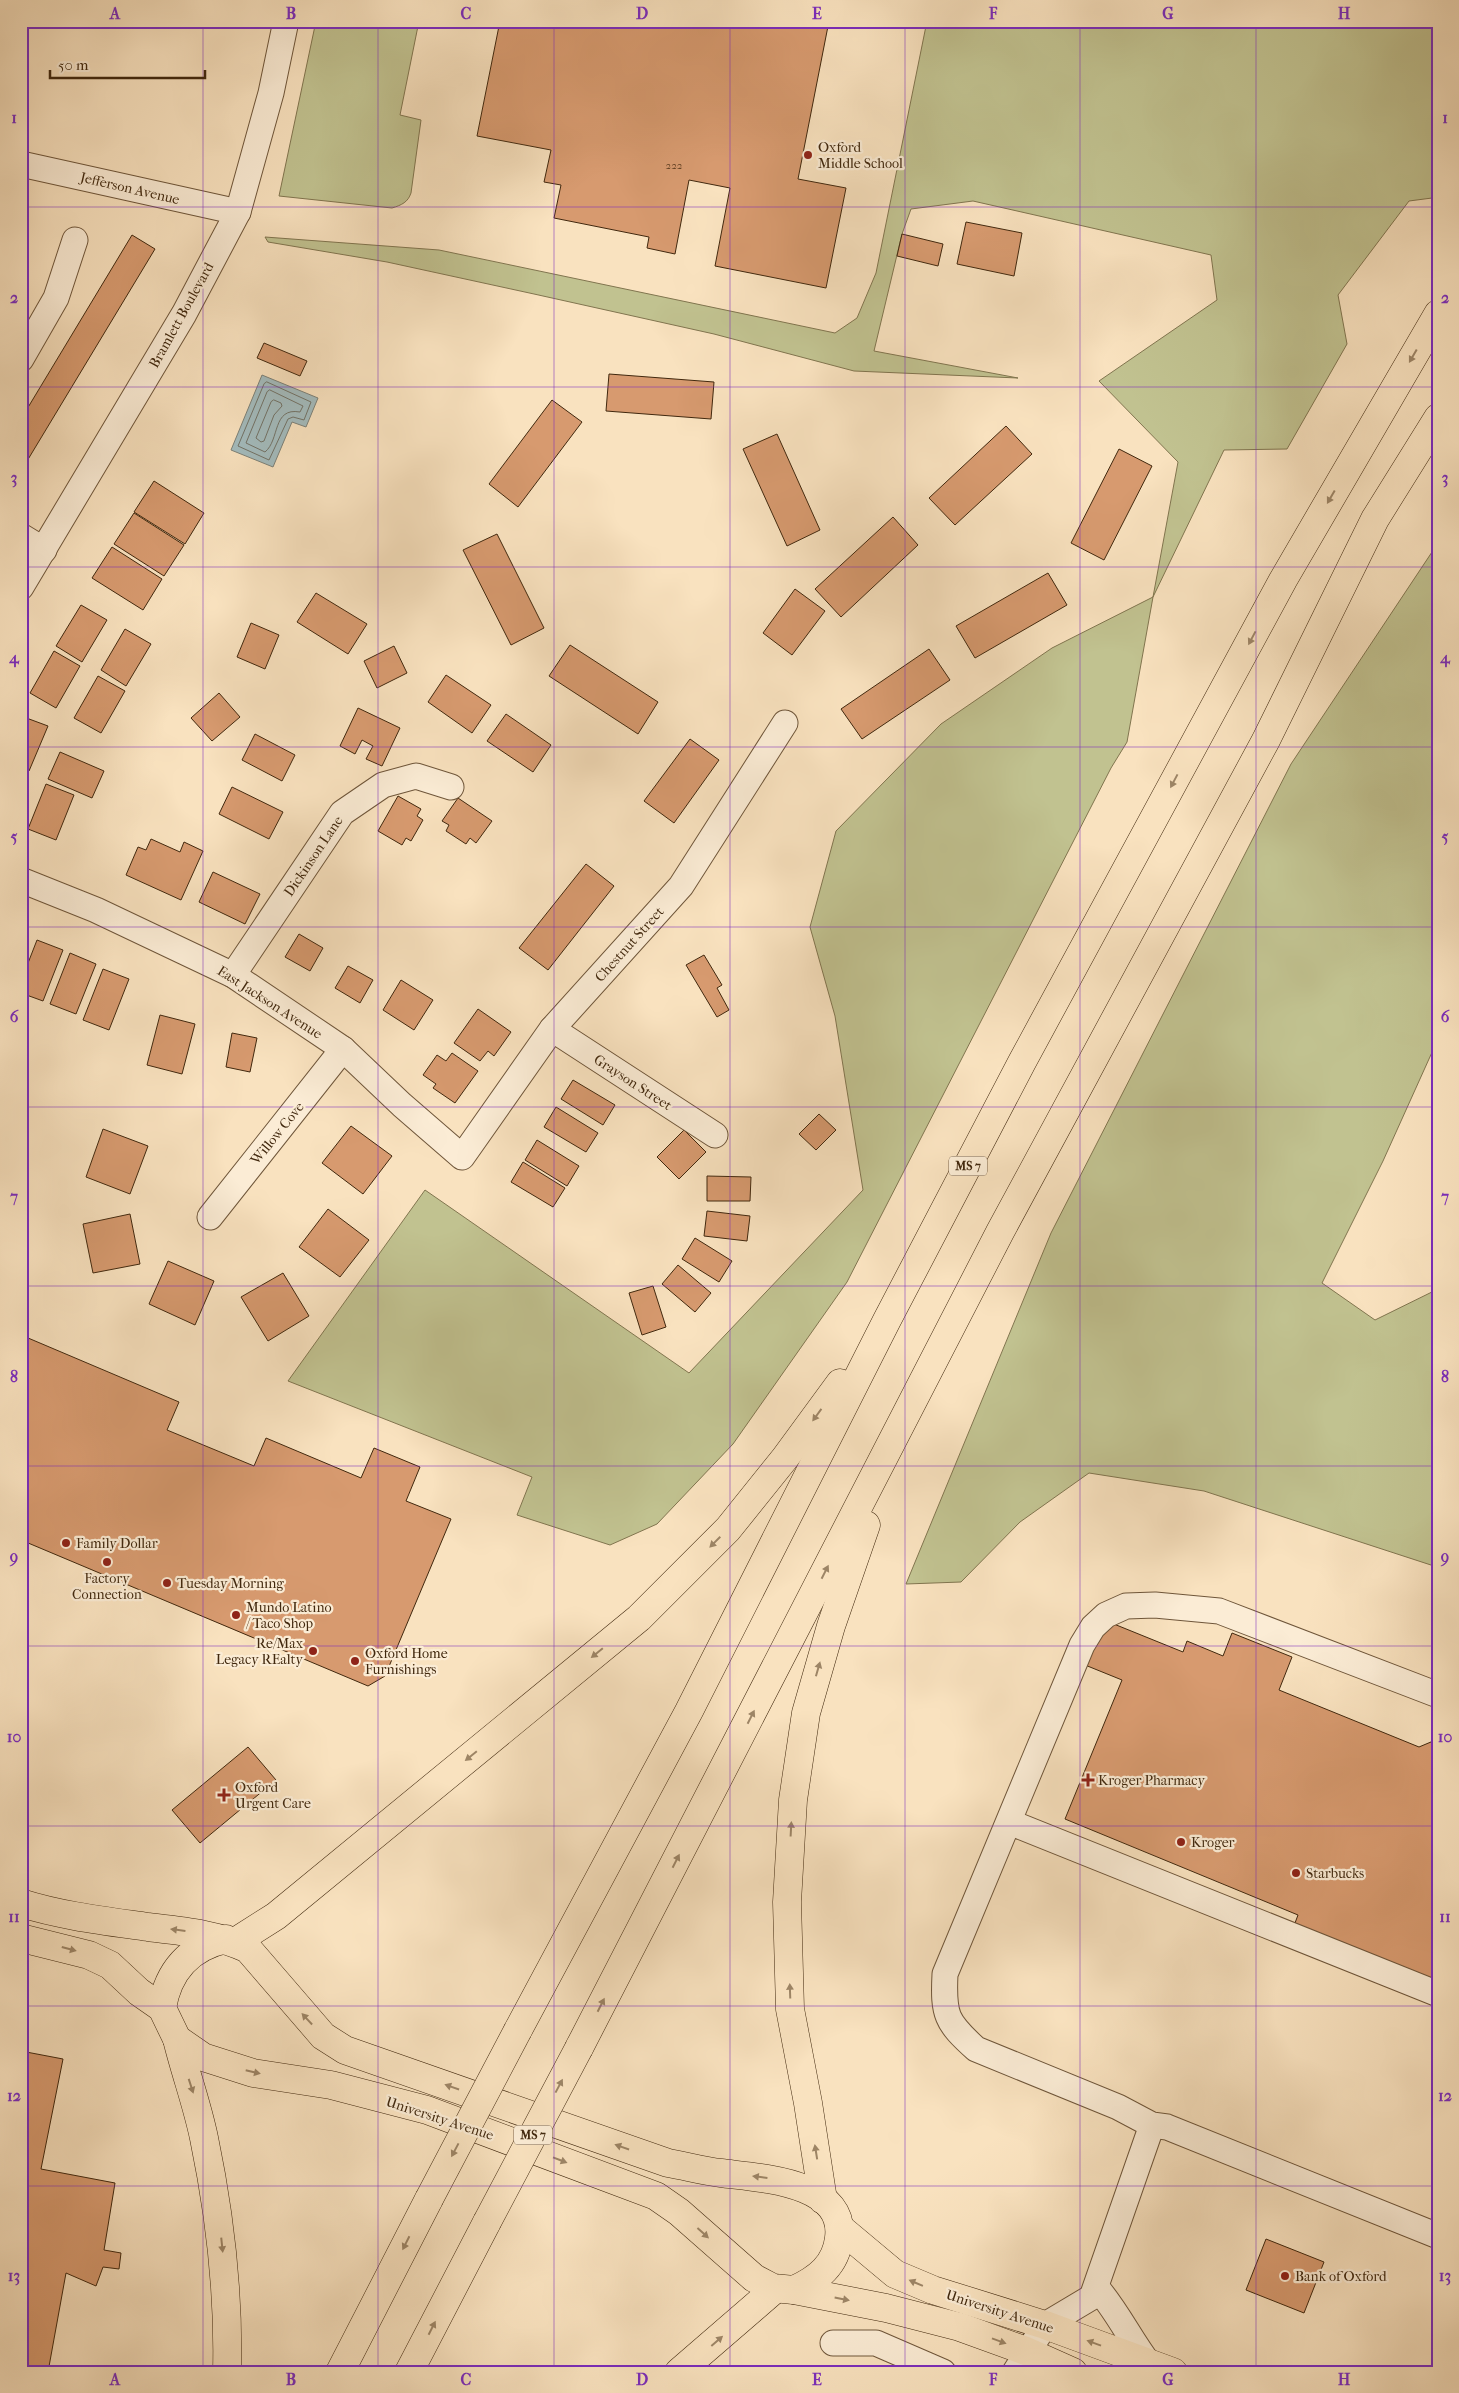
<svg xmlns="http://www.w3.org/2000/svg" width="1459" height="2393" viewBox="0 0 1459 2393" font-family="'IM FELL French Canon',serif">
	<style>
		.green { fill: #c1c290; stroke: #81754f }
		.water { fill: #a3bbbd; stroke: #7c8077 }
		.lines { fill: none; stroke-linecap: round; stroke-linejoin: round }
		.shore { stroke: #727266; stroke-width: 1 }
		.building { fill: #d79a6f; stroke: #41280e }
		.minor-casing { stroke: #6f563a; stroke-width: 27 }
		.major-casing { stroke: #41280e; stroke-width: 29 }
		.highway-casing { stroke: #41280e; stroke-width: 29 }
		.minor { stroke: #fbecd5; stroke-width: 25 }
		.major { stroke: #f9e2bf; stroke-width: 28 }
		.highway { stroke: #f9e2bf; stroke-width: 28 }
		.highway-bridge-casing { stroke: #41280e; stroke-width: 29; stroke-linecap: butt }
		.highway-bridge { stroke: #f9e2bf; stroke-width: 28 }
		.oneway { fill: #9d8566 }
		.grid { fill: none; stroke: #7b2cbf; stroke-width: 1; stroke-opacity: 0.55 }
		.poi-dot { fill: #8f2418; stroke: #fbecd5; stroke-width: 2 }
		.labels { text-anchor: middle; stroke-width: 4.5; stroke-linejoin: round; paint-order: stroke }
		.number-label { font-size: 11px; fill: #664426 }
		.shield { fill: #fbecd5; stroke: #79634a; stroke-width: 1 }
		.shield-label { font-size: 12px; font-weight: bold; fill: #41280e }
		.poi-label { font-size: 14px; fill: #41280e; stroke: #fbecd5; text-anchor: start }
		.street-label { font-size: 14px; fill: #41280e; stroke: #fbecd5 }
		.neatline { fill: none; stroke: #7b2cbf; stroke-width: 2 }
		.grid-label { font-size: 16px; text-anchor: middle; font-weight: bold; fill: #7b2cbf }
	</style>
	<rect width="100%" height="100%" fill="#f9e2bf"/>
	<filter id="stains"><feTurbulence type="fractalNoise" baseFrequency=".004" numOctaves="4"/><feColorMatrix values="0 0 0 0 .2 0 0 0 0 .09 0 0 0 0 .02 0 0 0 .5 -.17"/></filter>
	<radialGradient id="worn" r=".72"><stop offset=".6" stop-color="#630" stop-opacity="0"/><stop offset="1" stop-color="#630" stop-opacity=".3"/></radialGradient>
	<g class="green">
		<path d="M316,21H419L400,115L421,120L411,193C408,202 402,205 392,208L279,196Z"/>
		<path d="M927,21H1438V185L1432,198L1409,201L1338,295L1347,344L1287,449L1224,450L1153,597L1127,742L1111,768L847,1282L733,1444L657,1524L610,1545L517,1515L532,1477L288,1381L425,1190L689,1373L863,1190L835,1016L810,927L836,831L941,724L1052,648L1153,597L1178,462L1099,381L1217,300L1211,255L973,201L911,209L902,234L874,351L1018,378L854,371L714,334L534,294L387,262L268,242L265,237L439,250L835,333L857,318L876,273Z"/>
		<path d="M1438,543V1039L1383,1161L1322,1283L1375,1320L1438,1289V1459L1434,1566L1204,1491L1089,1473L1020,1522L961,1582L906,1584L1051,1233L1291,764Z"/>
	</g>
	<path class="water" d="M262,375L318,398L306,427L292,422L273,467L231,450Z"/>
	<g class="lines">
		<g class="shore">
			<path d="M267,382L311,402L304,420L293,417L288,419L269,460L238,446L264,384Z"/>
			<path d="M270,390L303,406L300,412C272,407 280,440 265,452L246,443L267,392Z"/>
			<path d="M274,400L281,403L282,406L274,415L264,441L261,442L256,438L271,402Z"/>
		</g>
	</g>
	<g class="building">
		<path d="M500,21H829L798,179L846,188L826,288L715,266L730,188L689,180L675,254L647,248L649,237L554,218L561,185L544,182L551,150L477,136Z"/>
		<path d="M966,222L1022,233L1014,276L957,264Z"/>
		<path d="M902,234L943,244L938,266L897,256Z"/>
		<path d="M132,235L155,249L21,471V419Z"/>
		<path d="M264,343L307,361L300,376L257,358Z"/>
		<path d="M609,374L714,382L711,419L606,411Z"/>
		<path d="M552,400L582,422L518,507L489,484Z"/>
		<path d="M1006,426L1032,454L955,525L929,498Z"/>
		<path d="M777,434L820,530L787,546L743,449Z"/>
		<path d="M1119,449L1152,466L1104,560L1071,543Z"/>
		<path d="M154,481L204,513L185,544L134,512Z"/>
		<path d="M134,513L184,545L164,576L114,544Z"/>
		<path d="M893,517L918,545L841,617L815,589Z"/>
		<path d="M497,534L544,628L511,645L463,550Z"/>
		<path d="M112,547L162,579L143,610L92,578Z"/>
		<path d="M1048,573L1067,605L975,658L956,626Z"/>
		<path d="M795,589L825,611L792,655L763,633Z"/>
		<path d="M316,593L367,624L348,654L297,622Z"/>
		<path d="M81,605L107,620L82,662L56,646Z"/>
		<path d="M251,623L279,635L265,669L237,657Z"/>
		<path d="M125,629L151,644L126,686L101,670Z"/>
		<path d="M570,645L658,702L638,734L549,676Z"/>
		<path d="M394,646L407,673L377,688L364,661Z"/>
		<path d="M929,649L950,680L862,739L841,709Z"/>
		<path d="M54,651L80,666L56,708L30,693Z"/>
		<path d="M446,675L491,705L472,733L428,702Z"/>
		<path d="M98,676L125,691L101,733L74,718Z"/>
		<path d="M219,693L240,717L212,741L191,718Z"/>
		<path d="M358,708L400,728L382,766L366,759L373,746L362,740L355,754L340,746Z"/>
		<path d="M506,714L551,745L533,772L487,741Z"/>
		<path d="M21,716L48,726L29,771L21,768Z"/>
		<path d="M255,734L295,755L282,781L242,760Z"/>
		<path d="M690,739L719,760L674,823L644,801Z"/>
		<path d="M60,752L104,771L92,798L48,779Z"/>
		<path d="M21,774L28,777L21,794Z"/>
		<path d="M46,784L74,795L56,840L28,829Z"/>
		<path d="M232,787L283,812L269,839L219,814Z"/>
		<path d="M398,796L421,809L417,816L423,820L411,841L406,838L402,845L378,831Z"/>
		<path d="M458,798L492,821L476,843L470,838L466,844L446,831L449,825L442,821Z"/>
		<path d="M151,839L180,852L184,842L203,851L181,900L126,875L138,847L146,850Z"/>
		<path d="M586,864L614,886L548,970L519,948Z"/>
		<path d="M213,872L260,894L245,924L199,902Z"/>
		<path d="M299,934L323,948L310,971L285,957Z"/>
		<path d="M37,940L63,950L43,1001L21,993V981Z"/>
		<path d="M70,953L96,964L76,1014L50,1004Z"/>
		<path d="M704,955L722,985L717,988L729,1010L717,1017L686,965Z"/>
		<path d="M348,966L373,980L360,1003L335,988Z"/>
		<path d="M103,969L129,979L109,1030L83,1020Z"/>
		<path d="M401,980L433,1000L414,1030L383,1010Z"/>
		<path d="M478,1009L511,1032L494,1056L488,1051L480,1061L454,1043Z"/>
		<path d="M160,1015L195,1024L182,1074L147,1065Z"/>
		<path d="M232,1033L257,1038L250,1072L226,1067Z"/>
		<path d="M452,1053L478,1071L455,1103L433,1088L436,1084L423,1075L437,1055L446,1061Z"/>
		<path d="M573,1080L615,1105L603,1125L561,1099Z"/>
		<path d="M556,1107L598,1133L586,1152L544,1127Z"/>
		<path d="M819,1114L836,1130L816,1150L799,1134Z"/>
		<path d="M351,1126L392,1156L363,1194L322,1163Z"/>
		<path d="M103,1129L148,1146L130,1194L86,1177Z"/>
		<path d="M684,1130L706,1152L679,1179L657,1157Z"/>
		<path d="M537,1140L579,1166L567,1186L525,1160Z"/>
		<path d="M523,1162L565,1188L553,1207L511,1182Z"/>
		<path d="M707,1176L751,1177L750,1201H707Z"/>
		<path d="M328,1209L369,1240L340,1277L299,1247Z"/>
		<path d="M707,1211L750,1216L747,1241L704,1236Z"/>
		<path d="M130,1214L140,1264L93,1273L83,1224Z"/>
		<path d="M695,1238L732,1261L719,1282L682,1259Z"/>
		<path d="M168,1261L214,1281L195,1325L149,1304Z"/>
		<path d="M678,1265L711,1293L695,1312L662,1284Z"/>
		<path d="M283,1273L309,1316L268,1341L241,1297Z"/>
		<path d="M653,1286L666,1327L642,1335L629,1293Z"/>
		<path d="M21,1335L179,1402L167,1430L254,1466L266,1438L361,1478L374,1448L420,1467L406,1501L451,1519L385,1676L368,1686L21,1540Z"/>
		<path d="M1104,1620L1183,1652L1187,1641L1223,1656L1232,1633L1292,1657L1279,1690L1419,1747L1438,1739V1981L1292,1931L1298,1915L1065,1819L1122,1680L1085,1665Z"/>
		<path d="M248,1747L276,1780L200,1843L172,1810Z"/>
		<path d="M21,2051L63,2059L41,2169L115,2183L104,2250L121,2253L119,2269L103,2267L96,2286L66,2273L48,2372H21Z"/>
		<path d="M1266,2239L1324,2262L1304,2313L1246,2290Z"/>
	</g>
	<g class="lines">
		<defs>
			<g id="minor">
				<path d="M21,164L238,212"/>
				<path d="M21,359L56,298L75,240"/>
				<path d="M21,536L44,550"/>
				<path d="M21,587L184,314L238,212L271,93L286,21"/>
				<path d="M21,880L96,910L233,975L343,1049L402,1105L462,1157L552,1029L681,886L785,723"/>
				<path d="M233,975L342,813L383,785L416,776L451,787"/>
				<path d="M552,1029L715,1135"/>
				<path d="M210,1217L343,1049"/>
				<path d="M1438,1695L1219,1611L1155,1605L1126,1606L1106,1615L1093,1627L1082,1645L945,1974C943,2015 946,2022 976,2049L1118,2107L1152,2125L1167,2127L1438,2236"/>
				<path d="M1009,1822L1438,1994"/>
				<path d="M1097,2288C1117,2311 1130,2339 1149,2364"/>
				<path d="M833,2343H876L943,2372"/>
				<path d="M1015,2372L1045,2325L1092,2297L1152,2125"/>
			</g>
			<g id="major">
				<path d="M21,1903C62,1916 106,1921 148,1927C182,1931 217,1934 248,1949L323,2036L345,2050L668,2163C686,2166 703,2171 721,2173C759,2178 846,2181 839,2238C836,2265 818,2279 794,2290"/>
				<path d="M21,1938L89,1955L110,1965L139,1992L162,2008L177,2039L203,2057L253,2073L331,2085L427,2110L656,2196L679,2212L754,2278L773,2288L794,2290L886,2308L960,2327L1026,2351L1073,2372"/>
				<path d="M162,2008C168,1971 189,1947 226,1939"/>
				<path d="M840,2228L895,2274L933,2290L1045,2325L1173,2372"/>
			</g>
			<g id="highway">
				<path d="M235,1942L276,1916L639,1618L728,1529L785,1458L840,1383"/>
				<path d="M518,2030L689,1711L887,1320L1022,1062L1283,580L1438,314"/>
				<path d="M177,2039C185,2072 197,2104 204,2138C220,2215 229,2293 227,2372"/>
				<path d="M579,2048L1000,1232L1266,740L1375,519L1438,418"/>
				<path d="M823,2200L808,2103L790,2009L787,1902L793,1800L806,1713L831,1626L866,1525"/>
				<path d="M340,2372L429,2199"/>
				<path d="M409,2372L487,2222"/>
				<path d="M679,2372L775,2289"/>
			</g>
		</defs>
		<use href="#minor" class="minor-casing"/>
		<use href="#major" class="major-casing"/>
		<use href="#highway" class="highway-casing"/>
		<use href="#minor" class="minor"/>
		<use href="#major" class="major"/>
		<use href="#highway" class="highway"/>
		<defs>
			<g id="highway-bridge">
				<path d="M429,2199L518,2030"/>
				<path d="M487,2222L579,2048"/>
			</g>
		</defs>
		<use href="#highway-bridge" class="highway-bridge-casing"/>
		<use href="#highway-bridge" class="highway-bridge"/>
	</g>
	<defs><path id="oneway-solid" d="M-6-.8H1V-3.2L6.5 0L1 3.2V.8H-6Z" transform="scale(1.25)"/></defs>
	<g class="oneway">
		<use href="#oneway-solid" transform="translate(1413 356) rotate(120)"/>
		<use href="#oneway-solid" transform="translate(1331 497) rotate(120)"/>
		<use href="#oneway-solid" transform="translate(1252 638) rotate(118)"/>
		<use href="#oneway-solid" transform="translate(1174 781) rotate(118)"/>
		<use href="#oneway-solid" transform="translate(817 1415) rotate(126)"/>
		<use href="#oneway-solid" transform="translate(715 1542) rotate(135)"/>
		<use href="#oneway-solid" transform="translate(825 1572) rotate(-63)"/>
		<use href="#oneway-solid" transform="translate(597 1653) rotate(141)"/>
		<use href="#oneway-solid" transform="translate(818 1669) rotate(-74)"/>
		<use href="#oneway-solid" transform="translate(751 1717) rotate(-63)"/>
		<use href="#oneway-solid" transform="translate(471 1756) rotate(141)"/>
		<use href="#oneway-solid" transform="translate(791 1829) rotate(-87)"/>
		<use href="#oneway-solid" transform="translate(676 1861) rotate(-63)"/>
		<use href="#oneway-solid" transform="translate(178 1930) rotate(-173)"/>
		<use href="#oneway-solid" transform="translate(69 1949) rotate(15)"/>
		<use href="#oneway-solid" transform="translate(790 1991) rotate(-92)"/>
		<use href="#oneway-solid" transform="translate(601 2005) rotate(-63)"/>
		<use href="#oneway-solid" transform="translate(307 2019) rotate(-133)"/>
		<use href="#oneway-solid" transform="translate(253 2072) rotate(13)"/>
		<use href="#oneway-solid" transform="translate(191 2086) rotate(72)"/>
		<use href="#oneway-solid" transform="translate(559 2086) rotate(-62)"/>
		<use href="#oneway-solid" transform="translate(452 2087) rotate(-161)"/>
		<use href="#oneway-solid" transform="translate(622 2147) rotate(-161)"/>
		<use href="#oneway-solid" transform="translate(455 2150) rotate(118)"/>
		<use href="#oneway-solid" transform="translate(816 2152) rotate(-99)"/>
		<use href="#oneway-solid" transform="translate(560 2160) rotate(21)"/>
		<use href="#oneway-solid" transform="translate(760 2177) rotate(-173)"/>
		<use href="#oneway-solid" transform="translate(703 2233) rotate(42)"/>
		<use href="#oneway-solid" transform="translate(406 2243) rotate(117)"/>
		<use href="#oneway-solid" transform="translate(222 2245) rotate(84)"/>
		<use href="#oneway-solid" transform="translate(916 2283) rotate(-157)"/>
		<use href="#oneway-solid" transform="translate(842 2299) rotate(11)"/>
		<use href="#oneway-solid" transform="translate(432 2328) rotate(-63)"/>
		<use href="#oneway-solid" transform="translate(717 2341) rotate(-41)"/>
		<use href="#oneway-solid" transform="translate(999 2341) rotate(20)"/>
		<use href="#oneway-solid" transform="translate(1094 2343) rotate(-160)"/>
	</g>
	<path class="grid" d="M203,21V2372M378,21V2372M554,21V2372M730,21V2372M905,21V2372M1080,21V2372M1256,21V2372M21,207H1438M21,387H1438M21,567H1438M21,747H1438M21,927H1438M21,1107H1438M21,1286H1438M21,1466H1438M21,1646H1438M21,1826H1438M21,2006H1438M21,2186H1438"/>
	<g class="poi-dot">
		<circle cx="808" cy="155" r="5"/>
		<circle cx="66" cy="1543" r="5"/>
		<circle cx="107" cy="1562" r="5"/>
		<circle cx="167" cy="1583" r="5"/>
		<circle cx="236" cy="1615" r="5"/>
		<circle cx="313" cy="1651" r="5"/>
		<circle cx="355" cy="1661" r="5"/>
		<path d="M1085.5 1772.5h5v5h5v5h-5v5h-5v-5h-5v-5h5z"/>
		<path d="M221.5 1787.5h5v5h5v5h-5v5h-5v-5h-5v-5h5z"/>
		<circle cx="1181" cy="1842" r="5"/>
		<circle cx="1296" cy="1873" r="5"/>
		<circle cx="1285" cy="2276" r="5"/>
	</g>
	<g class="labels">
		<g class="number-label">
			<text x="674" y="169">222</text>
		</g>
		<g class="shield">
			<rect x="949" y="1156.5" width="38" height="19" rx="4"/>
			<rect x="514" y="2125.5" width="38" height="19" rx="4"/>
		</g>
		<g class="shield-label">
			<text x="968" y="1170">MS 7</text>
			<text x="533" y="2139">MS 7</text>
		</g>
		<g class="poi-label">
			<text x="818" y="152">Oxford<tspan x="818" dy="16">Middle School</tspan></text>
			<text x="76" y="1548">Family Dollar</text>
			<text x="107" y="1583" text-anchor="middle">Factory<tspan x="107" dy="16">Connection</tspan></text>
			<text x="177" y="1588">Tuesday Morning</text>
			<text x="246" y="1612">Mundo Latino<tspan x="246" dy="16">/ Taco Shop</tspan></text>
			<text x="303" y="1648" text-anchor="end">Re/Max<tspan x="303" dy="16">Legacy REalty</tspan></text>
			<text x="365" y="1658">Oxford Home<tspan x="365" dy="16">Furnishings</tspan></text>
			<text x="1098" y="1785">Kroger Pharmacy</text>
			<text x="235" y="1792">Oxford<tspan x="235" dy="16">Urgent Care</tspan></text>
			<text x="1191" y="1847">Kroger</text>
			<text x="1306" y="1878">Starbucks</text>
			<text x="1295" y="2281">Bank of Oxford</text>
		</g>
		<g class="street-label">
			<text transform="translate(130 188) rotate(13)" y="5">Jefferson Avenue</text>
			<text transform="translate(181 315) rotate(-61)" y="5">Bramlett Boulevard</text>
			<text transform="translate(313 856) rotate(-56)" y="5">Dickinson Lane</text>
			<text transform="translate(629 944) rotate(-48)" y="5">Chestnut Street</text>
			<text transform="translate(270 1002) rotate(33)" y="5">East Jackson Avenue</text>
			<text transform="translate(633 1082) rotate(33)" y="5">Grayson Street</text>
			<text transform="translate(277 1133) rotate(-51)" y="5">Willow Cove</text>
			<text transform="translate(440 2118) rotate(18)" y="5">University Avenue</text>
			<text transform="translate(1000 2311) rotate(18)" y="5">University Avenue</text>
		</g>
	</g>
	<rect width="1459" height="2393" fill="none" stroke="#f9e2bf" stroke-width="55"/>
	<path d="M50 70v8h155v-8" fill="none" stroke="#41280e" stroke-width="2.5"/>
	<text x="58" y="70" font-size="15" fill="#41280e" stroke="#fbecd5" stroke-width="4" paint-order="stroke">50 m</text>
	<rect x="28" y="28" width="1404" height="2338" class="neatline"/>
	<g class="grid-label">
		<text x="115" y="19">A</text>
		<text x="291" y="19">B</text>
		<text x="466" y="19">C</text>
		<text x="642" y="19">D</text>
		<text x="817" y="19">E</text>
		<text x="993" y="19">F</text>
		<text x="1168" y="19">G</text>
		<text x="1344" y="19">H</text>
		<text x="14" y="123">1</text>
		<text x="1445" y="123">1</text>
		<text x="14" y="303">2</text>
		<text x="1445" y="303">2</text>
		<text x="14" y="483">3</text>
		<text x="1445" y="483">3</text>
		<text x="14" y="663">4</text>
		<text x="1445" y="663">4</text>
		<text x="14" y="842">5</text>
		<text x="1445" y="842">5</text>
		<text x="14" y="1022">6</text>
		<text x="1445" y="1022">6</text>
		<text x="14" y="1202">7</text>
		<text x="1445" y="1202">7</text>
		<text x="14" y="1382">8</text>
		<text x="1445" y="1382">8</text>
		<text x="14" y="1562">9</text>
		<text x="1445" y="1562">9</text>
		<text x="14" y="1742">10</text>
		<text x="1445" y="1742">10</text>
		<text x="14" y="1922">11</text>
		<text x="1445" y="1922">11</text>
		<text x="14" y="2101">12</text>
		<text x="1445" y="2101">12</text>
		<text x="14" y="2281">13</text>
		<text x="1445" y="2281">13</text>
		<text x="115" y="2385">A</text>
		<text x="291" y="2385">B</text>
		<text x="466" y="2385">C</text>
		<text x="642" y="2385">D</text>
		<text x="817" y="2385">E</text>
		<text x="993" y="2385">F</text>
		<text x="1168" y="2385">G</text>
		<text x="1344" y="2385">H</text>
	</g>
	<rect width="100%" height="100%" filter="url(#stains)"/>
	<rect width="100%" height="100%" fill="url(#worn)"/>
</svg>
